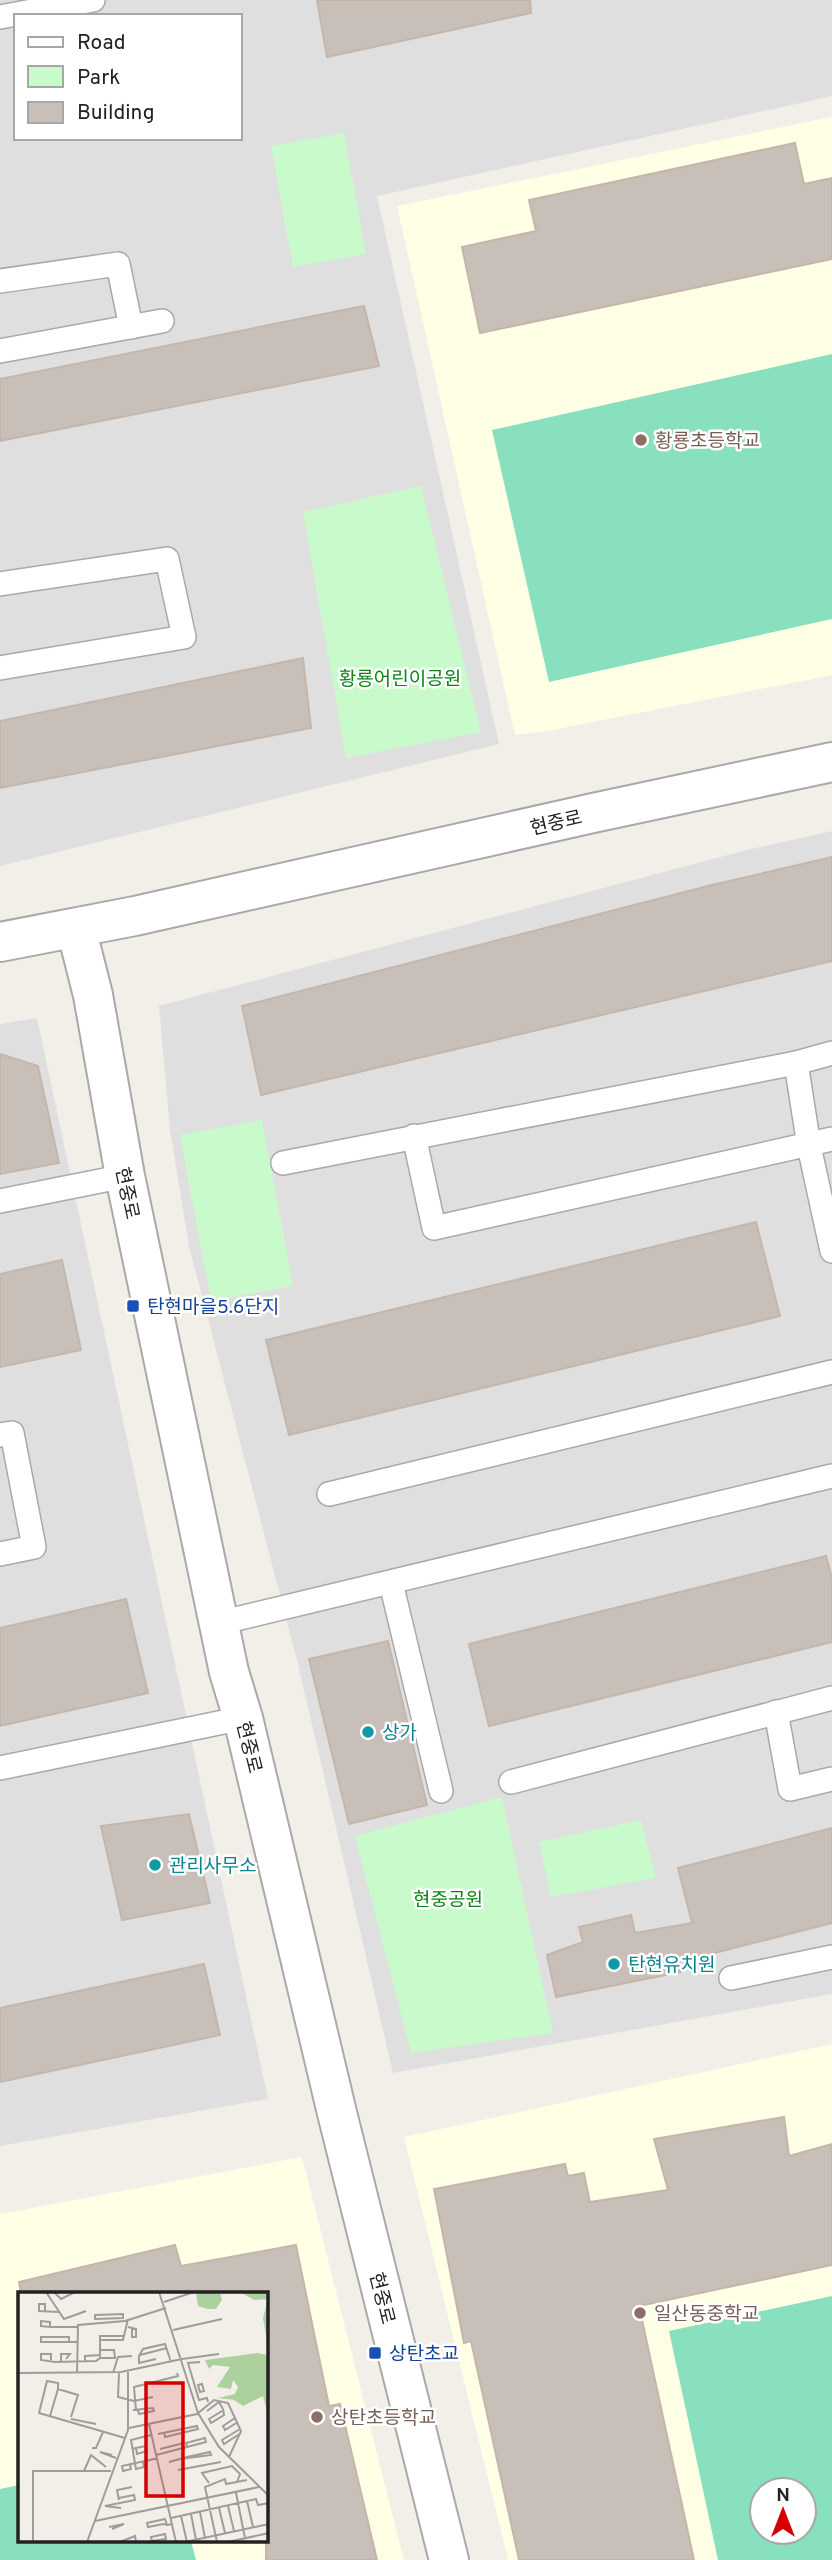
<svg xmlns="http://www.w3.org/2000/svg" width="832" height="2560" viewBox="0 0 832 2560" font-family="Overpass,'Noto Sans KR',sans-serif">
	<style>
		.residential { fill: #e0dfdf; fill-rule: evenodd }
		.education { fill: #ffffe5; fill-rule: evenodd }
		.park { fill: #c8facc }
		.pitch { fill: #88e0be; fill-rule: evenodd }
		.building { fill: #c7bfb8; stroke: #c4b6ab; stroke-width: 2 }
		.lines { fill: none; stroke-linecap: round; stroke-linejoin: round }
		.service-casing { stroke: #a9a9a9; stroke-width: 26 }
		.tertiary-casing { stroke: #a9a9a9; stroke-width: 42 }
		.service { stroke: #fff; stroke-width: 23 }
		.tertiary { stroke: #fff; stroke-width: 38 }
		.education-dot { fill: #8d6e63; stroke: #fff; stroke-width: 2.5 }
		.transit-dot { fill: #1a4fb4; stroke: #fff; stroke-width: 2.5 }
		.culture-dot { fill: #0f9aa8; stroke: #fff; stroke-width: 2.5 }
		.labels { text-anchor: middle; stroke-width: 5; stroke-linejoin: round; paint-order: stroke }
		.education-label { font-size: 19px; fill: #785e54; stroke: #fff; text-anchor: start }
		.park-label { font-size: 19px; fill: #0c8416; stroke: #fff }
		.street-label { font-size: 19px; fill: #222; stroke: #fff }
		.transit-label { font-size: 19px; fill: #164399; stroke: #fff; text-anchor: start }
		.culture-label { font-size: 19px; fill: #0d838f; stroke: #fff; text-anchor: start }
		.inset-road { fill: none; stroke: #9f9d99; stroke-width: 2 }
		.view { fill: #d40000; fill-opacity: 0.15; stroke: #d40000; stroke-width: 3.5 }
		.inset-edge { fill: none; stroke: #222; stroke-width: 3.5 }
	</style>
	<rect width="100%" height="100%" fill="#f2efe9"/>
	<g class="residential">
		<path d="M0,0H832V96L377,196L499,744L0,866ZM16,16H240V138H16Z"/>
		<path d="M832,831V1994L393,2073L298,1664L189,1246L170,1130L159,1006L743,851Z"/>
		<path d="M37,1018L268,2099L0,2146V1024Z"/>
	</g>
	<g class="education">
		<path d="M832,117V675L547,731L515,735L397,206Z"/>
		<path d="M832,2044V2560H508L404,2137ZM762,2490H804V2532H762Z"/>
		<path d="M302,2157L404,2560H0V2214ZM19,2294H266V2541H19Z"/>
	</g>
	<g class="park">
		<path d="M344,133L366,254L293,267L271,146Z"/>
		<path d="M421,486L481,732L346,758L303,512Z"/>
		<path d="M262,1120L293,1286L211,1301L180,1135Z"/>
		<path d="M502,1797L553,2033L411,2053L355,1836Z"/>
		<path d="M641,1820L656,1878L551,1897L539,1842Z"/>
	</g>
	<g class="pitch">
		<path d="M832,354V619L549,682L492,430Z"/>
		<path d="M832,2296V2560H718L669,2331ZM804,2490V2532H762V2490Z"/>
		<path d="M19,2485V2541H191L196,2560H0V2489Z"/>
	</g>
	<g class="building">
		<path d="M317,0H530L531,13L327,57Z"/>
		<path d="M795,143L804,184L832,178V259L480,333L462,247L536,231L529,200Z"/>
		<path d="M364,306L379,366L0,441V379Z"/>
		<path d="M303,658L311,728L0,788V721Z"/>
		<path d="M832,857V961L261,1095L242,1006L708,886Z"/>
		<path d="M0,1054L38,1066L59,1163L0,1174Z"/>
		<path d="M756,1222L780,1316L289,1435L266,1340Z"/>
		<path d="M62,1260L81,1350L0,1367V1274Z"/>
		<path d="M826,1556L832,1578V1642L489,1726L469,1644Z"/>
		<path d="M126,1599L148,1693L0,1726V1628Z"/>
		<path d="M388,1641L427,1805L349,1824L309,1659Z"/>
		<path d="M189,1814L210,1903L122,1920L101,1826Z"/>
		<path d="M832,1828V1923L679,1962L681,1972L556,1997L547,1955L583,1942L579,1927L631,1915L635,1933L692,1923L678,1868Z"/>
		<path d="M204,1964L220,2035L0,2082V2008Z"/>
		<path d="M784,2117L789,2156L832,2144V2265L639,2306L694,2560H519L471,2341L464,2343L434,2189L565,2164L568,2176L584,2173L590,2202L668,2190L654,2139Z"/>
		<path d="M175,2245L181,2266L296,2245L329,2406L340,2404L377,2560H266V2294H21L19,2282Z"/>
	</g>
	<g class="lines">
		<defs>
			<g id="service">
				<path d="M0,17L93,0"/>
				<path d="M0,281L118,264L131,327"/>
				<path d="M0,351L162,321"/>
				<path d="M0,584L167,559L184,637L0,668"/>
				<path d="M796,1063L809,1146L832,1251"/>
				<path d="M414,1136L434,1228L832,1139"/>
				<path d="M283,1163L796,1063L832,1053"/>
				<path d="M0,1201L125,1176"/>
				<path d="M0,1435L12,1433L34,1547L0,1554"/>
				<path d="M329,1494L832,1372"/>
				<path d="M391,1583L441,1791"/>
				<path d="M219,1623L832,1476"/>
				<path d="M776,1712L790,1789L832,1779"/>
				<path d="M0,1768L243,1718"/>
				<path d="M511,1782L832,1698"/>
				<path d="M731,1978L832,1957"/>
			</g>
			<g id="tertiary">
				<path d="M76,928L93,995L125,1176L229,1672L243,1718L337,2113L449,2560"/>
				<path d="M0,942L135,916L593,813L832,762"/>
			</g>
		</defs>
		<use href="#service" class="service-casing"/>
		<use href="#tertiary" class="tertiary-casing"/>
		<use href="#service" class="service"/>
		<use href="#tertiary" class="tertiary"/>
	</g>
	<g class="education-dot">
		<circle cx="641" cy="440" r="7"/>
		<circle cx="640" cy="2313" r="7"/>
		<circle cx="317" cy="2417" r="7"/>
	</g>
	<g class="transit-dot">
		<rect x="126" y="1299" width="14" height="14" rx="3.5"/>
		<rect x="368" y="2346" width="14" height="14" rx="3.5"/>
	</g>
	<g class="culture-dot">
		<circle cx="368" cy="1732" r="7"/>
		<circle cx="155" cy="1865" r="7"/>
		<circle cx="614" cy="1964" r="7"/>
	</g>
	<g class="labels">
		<g class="education-label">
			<text x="655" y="447">황룡초등학교</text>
			<text x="654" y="2320">일산동중학교</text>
			<text x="331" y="2424">상탄초등학교</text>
		</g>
		<g class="park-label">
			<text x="400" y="685">황룡어린이공원</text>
			<text x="448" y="1906">현중공원</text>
		</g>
		<g class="street-label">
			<text transform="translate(556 822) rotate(-13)" y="7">현중로</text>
			<text transform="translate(128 1193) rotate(78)" y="7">현중로</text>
			<text transform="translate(250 1747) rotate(76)" y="7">현중로</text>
			<text transform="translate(383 2298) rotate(76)" y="7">현중로</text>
		</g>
		<g class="transit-label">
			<text x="147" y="1313">탄현마을5.6단지</text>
			<text x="389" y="2360">상탄초교</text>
		</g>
		<g class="culture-label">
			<text x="382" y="1739">상가</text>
			<text x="169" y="1872">관리사무소</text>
			<text x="628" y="1971">탄현유치원</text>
		</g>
	</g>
	<g transform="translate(18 2292)">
		<rect width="250" height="250" fill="#f2efe9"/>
		<path d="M178,0H202L204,8L198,17H190L180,14ZM222,0H250V55L245,26L250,7L236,8ZM239,61L250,63V123L245,104L225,114L216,108L200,106L217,102L220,95L215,88L213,97L199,95L212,75L195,73L191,77L187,68Z" fill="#add19e"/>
		<path class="inset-road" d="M28,0L46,27L68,19M36,0L43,7L57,0M141,0L180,121L201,155L251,204M146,10L176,0M27,19V12H21V19L41,20M105,22V26L77,27V23ZM32,35V30L23,29V34L32,35H59M110,35L118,37V45H114V36M155,38L204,27M82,48H105L110,27M51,50V45H23V50H59M122,63L149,56M81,66H97L96,58H82M138,67L121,71V64L125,57L147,52L153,70M164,67L201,62M33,68V62H23V68L37,70L78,69L82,66V44H105M43,69V62H52L48,67M67,69V64L83,63M182,70L170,71L181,108L189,106L190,110M0,81L103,80L164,67M59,81L60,33L107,29L148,16M95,81L100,65L114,64M101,81L100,105L116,109L135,105M184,92L186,99L182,100L180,93ZM40,97V91L29,89L21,121L107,146M115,118L135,116L136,119L121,122L120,118M118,118L116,95L160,84L159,81M189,119L201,110L205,117L206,123L193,131L191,127L204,119M32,124L40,97L60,103L53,125M217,126L205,134L207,138L220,130M53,127L78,132M131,132L158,250M111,136L179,122L196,108L210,111L223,139L211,165M222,137L204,148L206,152L223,141M140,142L179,134L180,137L147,145L146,141M74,156H78L85,140M114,157L118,156L128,154L129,159L119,162L118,156M142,157L166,151M94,163L82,160L98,166M138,163L169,155L188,150L187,146L168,151L169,155M125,170L126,175L118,177L113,148L133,143M151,170L162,167L169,165L192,160L193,163L162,167M112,172L113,177L105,179L104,174L136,167H139M160,178L203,170M66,179L73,163L88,175M191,191L184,181L214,174L222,182L219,190M218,201L227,246M101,206L116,203L117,208L87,214L103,216M101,208L99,198L114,195M229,209L235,235M210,214L216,239M201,216L207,241M182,220L187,246M173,222L178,248M163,224L169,250M153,226L238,207L240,213L251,211M77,229L241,195M149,233L147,227L129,231L130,235L145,232L149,233L154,232M91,235L106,232L94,237M147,242L148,247L134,249L133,245ZM15,250V179H93M69,250L110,138V80M102,250L117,244L118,250M167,250L251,232M199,250L187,195L207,187L208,192L229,188M210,250L251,241"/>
		<path class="view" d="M128,91H165V204H128Z"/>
		<rect width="250" height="250" class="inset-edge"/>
	</g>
	<rect x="14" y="14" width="228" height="126" fill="#ffffff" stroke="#a7a7a7" stroke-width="2"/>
	<rect x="28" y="37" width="35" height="10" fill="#ffffff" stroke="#a7a7a7" stroke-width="2"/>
	<text x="77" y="49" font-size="21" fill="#222222">Road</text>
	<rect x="28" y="66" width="35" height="21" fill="#c8facc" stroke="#a7a7a7" stroke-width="2"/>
	<text x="77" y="84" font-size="21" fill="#222222">Park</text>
	<rect x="28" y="102" width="35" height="21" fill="#c7bfb8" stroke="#a7a7a7" stroke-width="2"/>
	<text x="77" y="119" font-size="21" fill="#222222">Building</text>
	<g transform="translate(783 2511)"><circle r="33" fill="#ffffff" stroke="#a7a7a7" stroke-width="2"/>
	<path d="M0-5L12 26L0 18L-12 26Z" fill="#d40000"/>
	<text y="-10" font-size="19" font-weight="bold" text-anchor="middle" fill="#222222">N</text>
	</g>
</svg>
